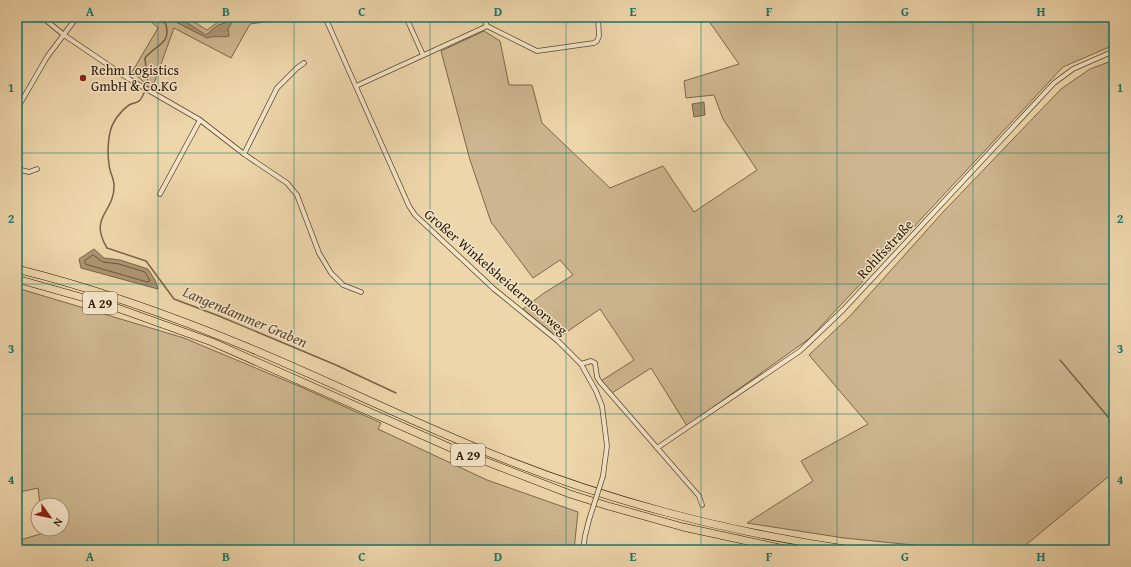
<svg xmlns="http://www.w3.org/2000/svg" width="1131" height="567" viewBox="0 0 1131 567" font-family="'Gentium Book Plus',serif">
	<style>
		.green { fill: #cdb68f; stroke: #7c674a }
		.water { fill: #ac9572; stroke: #786346 }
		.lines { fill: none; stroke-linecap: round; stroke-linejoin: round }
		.shore { stroke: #6c563b; stroke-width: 1 }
		.stream { stroke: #786346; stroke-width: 1.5 }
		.minor-casing { stroke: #5c482e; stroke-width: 5.5 }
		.motorway-casing { stroke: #2b1804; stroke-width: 8 }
		.minor { stroke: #f4e4c8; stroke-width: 4 }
		.motorway { stroke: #eed6ab; stroke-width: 7 }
		.minor-bridge-casing { stroke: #5c482e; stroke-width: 5.5; stroke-linecap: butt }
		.minor-bridge { stroke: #f4e4c8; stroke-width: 4 }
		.grid { fill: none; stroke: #0f766e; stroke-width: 1; stroke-opacity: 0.55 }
		.poi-dot { fill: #8f2418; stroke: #f4e4c8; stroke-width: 1.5 }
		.labels { text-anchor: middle; stroke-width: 3; stroke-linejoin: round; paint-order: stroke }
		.shield { fill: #f4e4c8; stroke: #67553f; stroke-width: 1 }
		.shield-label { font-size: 13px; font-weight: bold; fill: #2b1804 }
		.poi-label { font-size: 14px; fill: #2b1804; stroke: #f4e4c8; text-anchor: start }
		.street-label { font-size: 14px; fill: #2b1804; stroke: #f4e4c8 }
		.water-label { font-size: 15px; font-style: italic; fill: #5f4a30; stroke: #f4e4c8 }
		.neatline { fill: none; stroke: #0f766e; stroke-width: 1.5 }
		.grid-label { font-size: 13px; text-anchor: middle; font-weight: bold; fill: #0f766e }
	</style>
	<rect width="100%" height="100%" fill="#eed6ab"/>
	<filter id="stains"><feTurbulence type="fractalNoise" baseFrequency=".005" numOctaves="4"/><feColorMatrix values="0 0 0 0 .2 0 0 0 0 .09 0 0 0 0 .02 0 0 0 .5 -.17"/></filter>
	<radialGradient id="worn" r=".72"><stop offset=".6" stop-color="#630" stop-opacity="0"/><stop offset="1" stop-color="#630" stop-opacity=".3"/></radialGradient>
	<g class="green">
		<path d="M146,17H186L207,30L225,17H254L257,20L275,17H286V19L250,24L231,58L174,28L152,89L132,72L158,28Z"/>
		<path d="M706,17H1114V45L1063,67L810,338L687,426L651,368L612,393L601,381L634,360L600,309L558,338L523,309L544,293L573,275L560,260L533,278L491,222L470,160L441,51L484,31L500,41L509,85H532L542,123L610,188L663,166L694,212L757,170L723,119L714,95L686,98L684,81L739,64Z"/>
		<path d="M1114,60V472L1021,549L933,547L844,538L747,523L813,481L801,461L868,424L809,355L850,316L943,212L1061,89L1090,69Z"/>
		<path d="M17,288L184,338L301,387L381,423L378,429L487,480L578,512L574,550H17V541L47,532L46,529H62V505H40L38,488L20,492L17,480Z"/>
	</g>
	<g class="water">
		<path d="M153,17H178L206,35L218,25L225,23L230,18L235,17L228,29L229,36C221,38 217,35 207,38L170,19L163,23Z"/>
		<path d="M704,102L705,115L694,117L692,104Z"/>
		<path d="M94,249L104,258L120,260L148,269L155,280L158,289L81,268L79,259Z"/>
	</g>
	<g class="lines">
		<path class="shore" d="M93,255L103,262L119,264L145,272L150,281L147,282L85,264V261Z"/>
		<g class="stream">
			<path d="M147,80L145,58C156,44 173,44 165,22"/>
			<path d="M144,93C143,95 141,100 139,101C137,103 133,103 131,104C125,107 117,116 114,122C108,131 107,153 109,164C109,171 114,178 114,185C115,213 88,216 107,248L146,261L174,299L219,316L336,365L396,393"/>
			<path d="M1060,360L1114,424"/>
		</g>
		<defs>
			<g id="minor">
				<path d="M42,17L64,35L129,79L200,120L244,154L287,183L297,195L319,253L331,273L343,285L361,292"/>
				<path d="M325,17L409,206L415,215L494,289L558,341L581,364L596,391L602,406L607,446L603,476"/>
				<path d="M406,17L423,55"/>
				<path d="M487,26L537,51L594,43L597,41L599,36L598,17"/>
				<path d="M356,86L483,28L487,26L483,17"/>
				<path d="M17,109L47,57L77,17"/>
				<path d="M244,154L277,88L297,68L304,63"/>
				<path d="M17,169L29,172L37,169"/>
				<path d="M160,194L200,120"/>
				<path d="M581,364L591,361L595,363L597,377L600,382L699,496L702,505"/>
				<path d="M657,448L800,351L843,310L1054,83L1073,69L1114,51"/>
				<path d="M583,550L585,536L589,520"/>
			</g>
			<g id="motorway">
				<path d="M17,269C98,289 175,317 252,349C331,382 408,420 487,452C607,501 723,531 851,550"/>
				<path d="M17,279L109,305L212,342L451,448L570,494L608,506L683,527L789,550"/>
			</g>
		</defs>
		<use href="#minor" class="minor-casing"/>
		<use href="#motorway" class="motorway-casing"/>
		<use href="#minor" class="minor"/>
		<use href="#motorway" class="motorway"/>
		<defs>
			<path id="minor-bridge" d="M589,520L603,476"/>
		</defs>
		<use href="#minor-bridge" class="minor-bridge-casing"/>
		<use href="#minor-bridge" class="minor-bridge"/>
	</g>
	<path class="grid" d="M158,17V550M294,17V550M430,17V550M566,17V550M701,17V550M837,17V550M973,17V550M17,153H1114M17,284H1114M17,414H1114"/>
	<circle class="poi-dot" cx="83" cy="78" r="4"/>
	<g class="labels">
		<g class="shield">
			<rect x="83" y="292" width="34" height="22" rx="3"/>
			<rect x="451" y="444" width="34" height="22" rx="3"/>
		</g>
		<g class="shield-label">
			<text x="100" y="308">A 29</text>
			<text x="468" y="460">A 29</text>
		</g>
		<g class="poi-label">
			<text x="91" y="75">Rehm Logistics<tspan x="91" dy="16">GmbH &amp; Co.KG</tspan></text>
		</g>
		<g class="street-label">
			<text transform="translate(885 249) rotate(-47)" y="5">Rohlfsstraße</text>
			<text transform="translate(496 272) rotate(41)" y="5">Großer Winkelsheidermoorweg</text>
		</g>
		<g class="water-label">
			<text transform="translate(245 317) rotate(23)" y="5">Langendammer Graben</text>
		</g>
	</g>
	<rect width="1131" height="567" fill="none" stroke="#eed6ab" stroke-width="44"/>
	<g transform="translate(50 517) rotate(123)"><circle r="19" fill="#f4e4c8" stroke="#a4927a"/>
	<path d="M0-3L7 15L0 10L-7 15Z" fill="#8f2418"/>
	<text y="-6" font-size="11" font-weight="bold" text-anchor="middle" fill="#2b1804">N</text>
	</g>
	<rect x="22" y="22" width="1087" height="523" class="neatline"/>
	<g class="grid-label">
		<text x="90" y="16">A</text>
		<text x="226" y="16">B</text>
		<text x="362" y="16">C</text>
		<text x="498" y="16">D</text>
		<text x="633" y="16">E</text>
		<text x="769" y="16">F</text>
		<text x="905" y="16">G</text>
		<text x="1041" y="16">H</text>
		<text x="11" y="92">1</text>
		<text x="1120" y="92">1</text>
		<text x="11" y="223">2</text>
		<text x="1120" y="223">2</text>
		<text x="11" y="353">3</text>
		<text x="1120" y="353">3</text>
		<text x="11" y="484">4</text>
		<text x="1120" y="484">4</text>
		<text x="90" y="561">A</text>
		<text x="226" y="561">B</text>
		<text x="362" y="561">C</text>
		<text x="498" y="561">D</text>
		<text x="633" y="561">E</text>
		<text x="769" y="561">F</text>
		<text x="905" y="561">G</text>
		<text x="1041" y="561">H</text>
	</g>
	<rect width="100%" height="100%" filter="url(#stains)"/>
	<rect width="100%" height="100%" fill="url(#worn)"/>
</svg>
